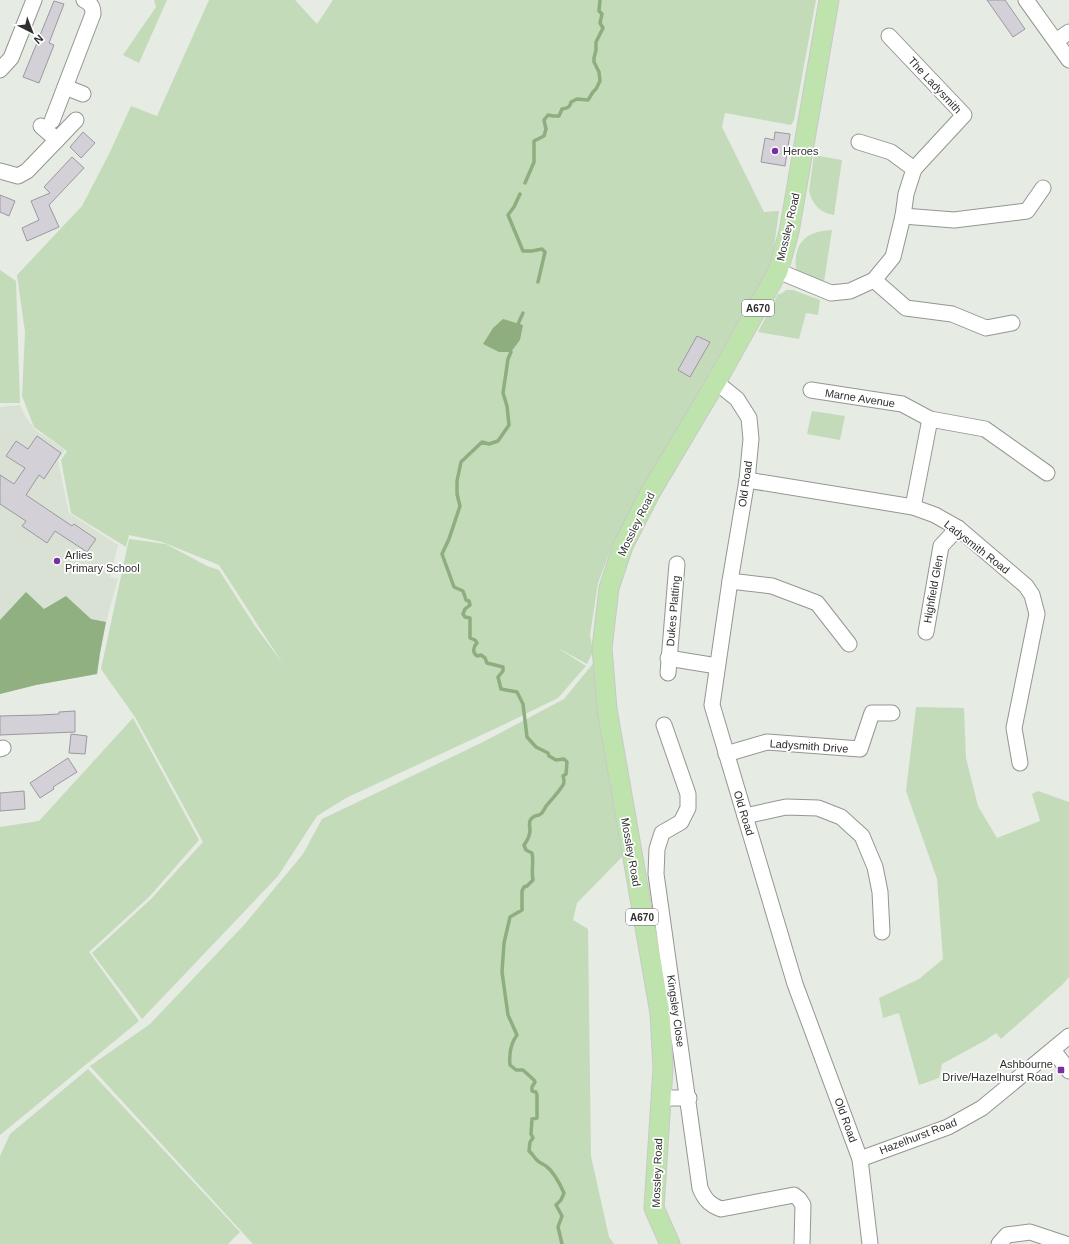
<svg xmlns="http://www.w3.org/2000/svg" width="1069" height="1244" viewBox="0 0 1069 1244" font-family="Helvetica,sans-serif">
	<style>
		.built { fill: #d8e1d4 }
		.green { fill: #c4dbba }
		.forest { fill: #90b082 }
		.water { fill: #8eae7f }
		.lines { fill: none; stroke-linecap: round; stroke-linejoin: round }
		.stream { stroke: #8eae7f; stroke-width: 3.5 }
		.building { fill: #d4d0d7; stroke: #9c989f }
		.minor-casing { stroke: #939791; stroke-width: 17 }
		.major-casing { stroke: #c8c9c8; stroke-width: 21 }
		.minor { stroke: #fff; stroke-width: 15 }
		.major { stroke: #bfe3ad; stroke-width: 19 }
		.poi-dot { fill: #7730a3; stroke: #fff; stroke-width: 1.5 }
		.labels { text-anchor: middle; stroke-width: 3.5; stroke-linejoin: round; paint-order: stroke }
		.shield { fill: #fff; stroke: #6c6d6c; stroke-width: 1 }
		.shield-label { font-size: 10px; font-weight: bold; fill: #2d2f2d }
		.street-label { font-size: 11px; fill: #2d2f2d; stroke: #fff }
		.poi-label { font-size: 11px; fill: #2d2f2d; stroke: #fff; text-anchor: start }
	</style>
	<rect width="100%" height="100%" fill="#e6ebe4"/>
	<path class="built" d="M20,405L26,417L35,430L65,450L58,460L69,513L118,545L110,577L118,579L106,622L100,653L97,674L36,685L0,694V407Z"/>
	<g class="green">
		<path d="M154,0H167L139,63L123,55L156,7Z"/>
		<path d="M209,0H295L317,24L333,0H816L794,120L791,125L725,113L722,127L764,212L779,211L772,262L695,407L614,541L598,583L590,635L593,652L587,664L556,647L586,666L558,698L503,725L346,798L317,816L278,876L142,1019L92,953L151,899L203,842L135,717L101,669L129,539L166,544L207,566L219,570L255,626L283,664L219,565L162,542L129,535L126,547L71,513L61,460L67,451L34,427L22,396L25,332L17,275L82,206L109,154L131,106L157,116Z"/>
		<path d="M814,155L842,160L834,215C820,213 812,204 809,191Z"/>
		<path d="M832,230L824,282L807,279L796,270C793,243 806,231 832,230Z"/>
		<path d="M0,270L16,281L20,403H0Z"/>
		<path d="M786,290H793L820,300L818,315L806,313L799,339L758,332L778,294H781Z"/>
		<path d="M812,411L845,416L840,440L807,434Z"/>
		<path d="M596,660L626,853L577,903L573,920L588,929L591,1156L609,1237L614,1244H253L90,1066L150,1024L244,925L303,854L322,819L481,743L564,699Z"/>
		<path d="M916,707L964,708L966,758L978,806L997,838L1040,821L1032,794L1038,791L1069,802V977L1062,985L1001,1039L996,1033L986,1040L942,1064L939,1078L919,1085L899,1013L883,1018L879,998L919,979L943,959L937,879L906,791Z"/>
		<path d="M133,718L199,840L149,897L89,952L139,1021L0,1135V827L39,821Z"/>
		<path d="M88,1069L240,1232L228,1244H0V1156L10,1134Z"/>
	</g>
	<path class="forest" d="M26,592L44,609L66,596L91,619L106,622L100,653L97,674L36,685L0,694V620Z"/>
	<path class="water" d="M503,319L523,325L520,340L511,352H499L483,344L493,328Z"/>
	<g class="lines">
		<g class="stream">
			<path d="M525,183L534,162V141L544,136L546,129L544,120L548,115L553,116H559L562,109C567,108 570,108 571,102L577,99L588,100L593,92L596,89L600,81L599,72L594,62V58L596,50V42L603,28L600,23L602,14L599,11L600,0"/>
			<path d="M520,194L514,207L508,215L523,251H532L542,249L545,252L538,282"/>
			<path d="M518,324L523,313"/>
			<path d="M511,352L508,359L503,393L507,406L509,425L498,441L489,444L482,442L461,462L457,481V494L460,506L449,539L442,554L454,587L463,591L466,600L469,601L470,605L465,609L463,614L465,617L470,618V638L475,640L477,643C473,647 472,652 477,656L481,655L485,658L487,663L503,667V671L498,677L501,689L517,692L523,704L527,737L536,747L548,753L549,756L556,760L564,759L567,762L566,774L563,776C564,780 565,782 563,785C558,793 552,799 547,805C544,808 544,813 539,815C536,816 534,815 531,819C528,823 530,826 530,830C530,836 527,841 524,845L526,850L532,853C534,863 531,871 533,880L527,886L524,887L522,891V910L510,917L504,943L502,972L508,1015L517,1035C511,1043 509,1055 510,1065L516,1070H523L534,1080L535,1082L532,1087V1091L536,1092L537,1095V1118L532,1119L531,1134L533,1138L530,1142L529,1151C533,1154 534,1158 538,1161C540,1163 543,1164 546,1166C554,1172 560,1184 564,1193L561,1200L556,1205L562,1216L558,1227L562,1244"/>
		</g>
	</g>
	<g class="building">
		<path d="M987,0H1005L1025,29L1013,37Z"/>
		<path d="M54,1L64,4L49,43L54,45L39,83L23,77Z"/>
		<path d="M83,132L95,143L81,158L70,147Z"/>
		<path d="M775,132L790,134L785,166L761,162L765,138L774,140Z"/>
		<path d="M72,157L84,168L49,205L59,227L27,241L22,228L39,220L31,201L50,193L44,187Z"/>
		<path d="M0,195L15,201L9,216L0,212Z"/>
		<path d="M697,336L710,342L690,377L678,370Z"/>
		<path d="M37,436L61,453L44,479L39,475L26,495L72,526L74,524L96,539L87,552L55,531L47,543L22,526L26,521L0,504V475L14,484L25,468L6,456L16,441L28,449Z"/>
		<path d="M75,711V732L0,735V716L40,715L59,714V712Z"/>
		<path d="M71,734L87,736L85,754L69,753Z"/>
		<path d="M68,758L77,772L53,787L54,789L40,798L30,783Z"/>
		<path d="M24,791L25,809L0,811V793Z"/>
	</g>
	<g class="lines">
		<defs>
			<g id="minor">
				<path d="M1026,0L1069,60"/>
				<path d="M889,36L964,115L914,169"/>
				<path d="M1056,41L1069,32"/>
				<path d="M0,70L11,58L34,0"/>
				<path d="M65,87L83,94"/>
				<path d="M52,121L93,14C93,6 90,3 84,0"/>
				<path d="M41,126L57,140"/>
				<path d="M859,142L891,152L914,169L906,194L903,216L893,257L874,280"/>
				<path d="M0,171L18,176L27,171L76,120"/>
				<path d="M903,216L954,220L1027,211L1043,188"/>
				<path d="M778,271L831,293L850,291L874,280L906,308L952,314L986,328L1012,323"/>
				<path d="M716,382L737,399L749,418L751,439L747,480L730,581L712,705L795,984L860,1159L870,1244"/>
				<path d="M811,390L902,404L930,419L913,507"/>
				<path d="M930,419L985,429L1047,473"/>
				<path d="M747,480L913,507L935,515L958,528L1026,586L1032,595L1037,614L1014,728L1020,763"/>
				<path d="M730,581L772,586L817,603L849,644"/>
				<path d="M926,632L941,546L958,528"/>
				<path d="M668,658L717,666"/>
				<path d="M668,673L677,564"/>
				<path d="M664,725L688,794V808L681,822L662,833L657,849L656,874L700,1188C705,1200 710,1205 721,1209L794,1195L799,1199L803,1205L802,1244"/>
				<path d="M0,749L3,748"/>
				<path d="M726,754L767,742L860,749L872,713H892"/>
				<path d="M745,816L786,807L818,808L841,817L862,836L875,867L880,892L882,932"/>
				<path d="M1053,1050L1069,1071"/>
				<path d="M661,1098H689"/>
				<path d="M860,1159L948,1127L982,1108L1069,1036"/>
				<path d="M999,1244L1007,1235L1030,1232L1066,1244"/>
			</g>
			<path id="major" d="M670,1244L654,1208L663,1068L660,1013L607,709L602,648L609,588L623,546L650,493L716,382L778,271L789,232L829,0"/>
		</defs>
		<use href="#minor" class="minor-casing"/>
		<use href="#major" class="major-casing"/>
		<use href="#minor" class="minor"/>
		<use href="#major" class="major"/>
	</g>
	<g class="poi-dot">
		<circle cx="775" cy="151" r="4"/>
		<circle cx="57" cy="561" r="4"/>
		<rect x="1057" y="1066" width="8" height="8" rx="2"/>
	</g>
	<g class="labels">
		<g class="shield">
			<rect x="742" y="300" width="32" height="16" rx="3"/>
			<rect x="626" y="909" width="32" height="16" rx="3"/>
		</g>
		<g class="shield-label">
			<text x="758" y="312">A670</text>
			<text x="642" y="921">A670</text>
		</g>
		<g class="street-label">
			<text transform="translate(935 85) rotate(47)" y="4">The Ladysmith</text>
			<text transform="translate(788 227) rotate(-77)" y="4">Mossley Road</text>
			<text transform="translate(860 398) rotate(9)" y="4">Marne Avenue</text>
			<text transform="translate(745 484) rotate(-82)" y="4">Old Road</text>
			<text transform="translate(636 524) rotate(-64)" y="4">Mossley Road</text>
			<text transform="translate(977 547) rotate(38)" y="4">Ladysmith Road</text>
			<text transform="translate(933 589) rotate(-80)" y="4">Highfield Glen</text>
			<text transform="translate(673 611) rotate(-85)" y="4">Dukes Platting</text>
			<text transform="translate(809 746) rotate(4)" y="4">Ladysmith Drive</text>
			<text transform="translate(744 813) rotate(73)" y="4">Old Road</text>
			<text transform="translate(631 852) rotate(80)" y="4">Mossley Road</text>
			<text transform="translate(676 1011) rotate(82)" y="4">Kingsley Close</text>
			<text transform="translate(846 1120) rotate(70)" y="4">Old Road</text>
			<text transform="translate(918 1136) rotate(-21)" y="4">Hazelhurst Road</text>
			<text transform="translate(657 1173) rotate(-88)" y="4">Mossley Road</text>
		</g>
		<g class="poi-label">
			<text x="783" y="155">Heroes</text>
			<text x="65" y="559">Arlies<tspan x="65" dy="13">Primary School</tspan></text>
			<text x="1053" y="1068" text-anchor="end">Ashbourne<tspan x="1053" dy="13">Drive/Hazelhurst Road</tspan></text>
		</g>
	</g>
	<g transform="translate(32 32) rotate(138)" stroke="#ffffff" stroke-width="3" paint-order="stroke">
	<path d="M0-3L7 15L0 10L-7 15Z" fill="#2d2f2d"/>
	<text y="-6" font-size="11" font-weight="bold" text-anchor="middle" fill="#2d2f2d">N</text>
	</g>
</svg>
